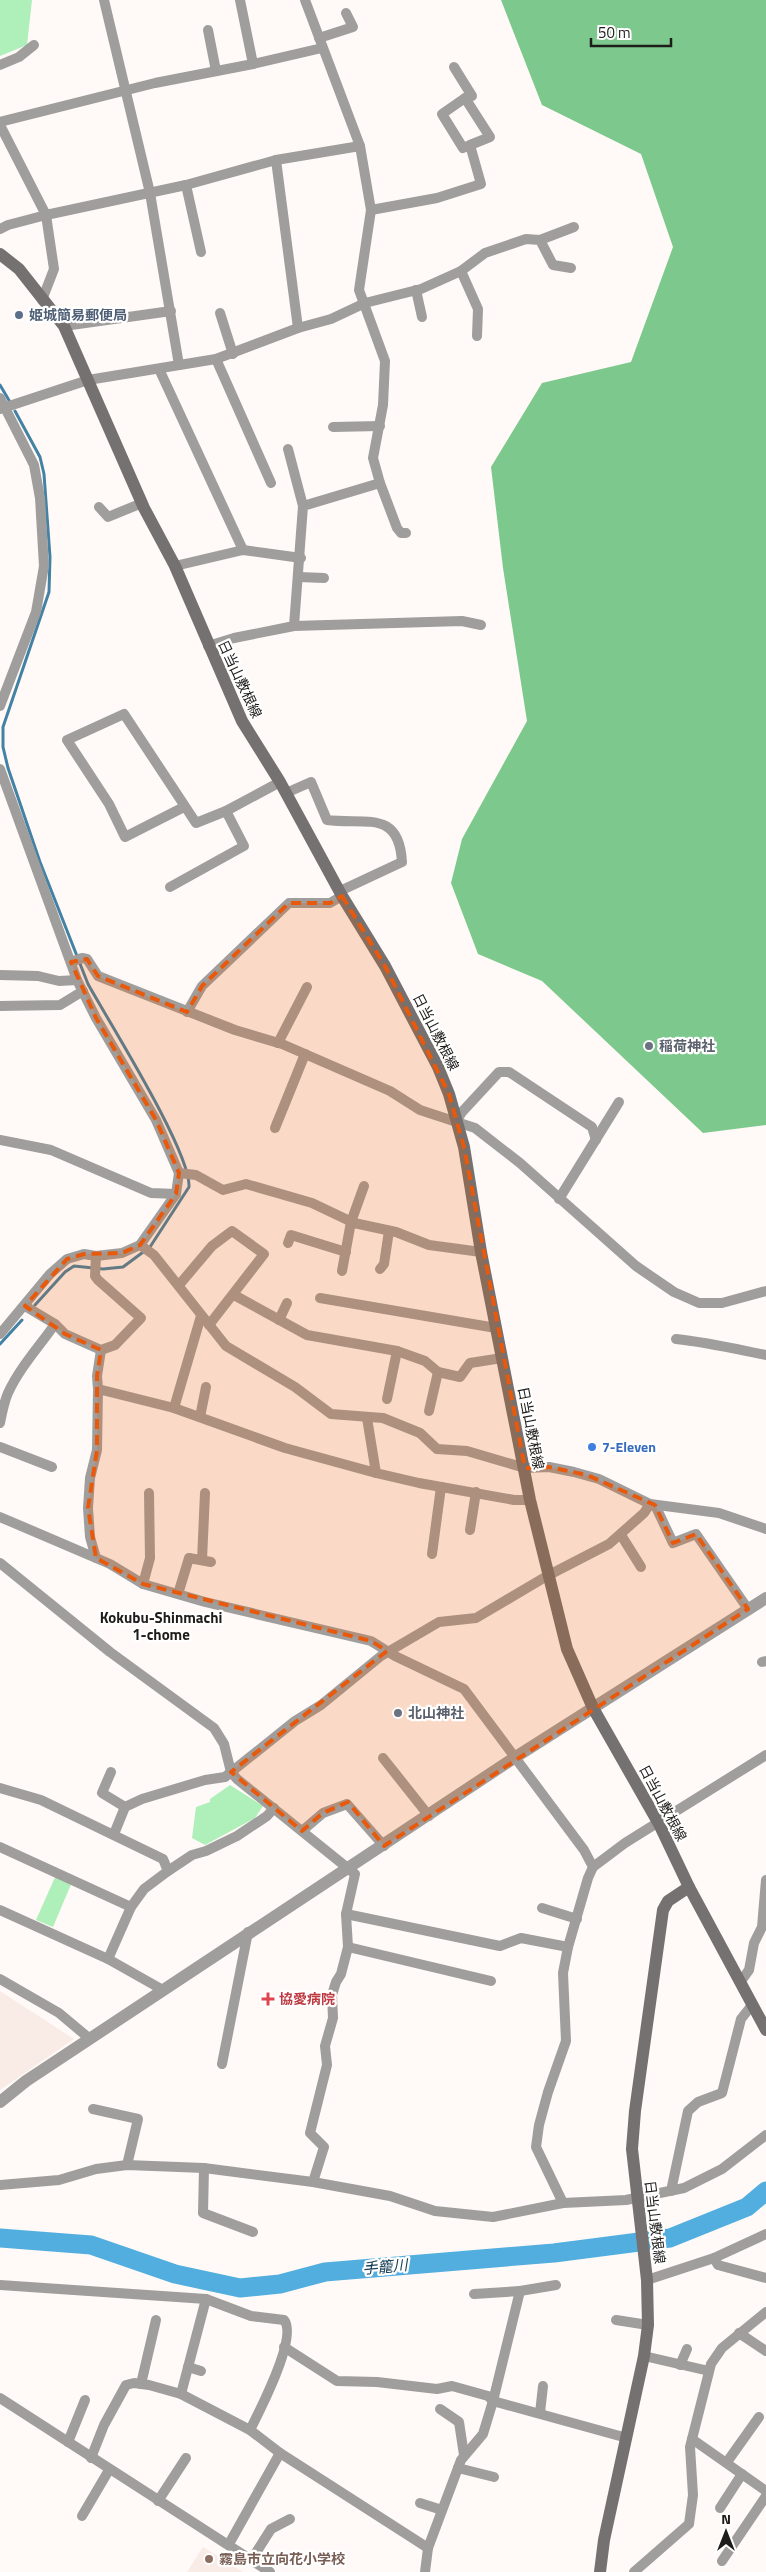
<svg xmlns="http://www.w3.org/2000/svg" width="766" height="2572" viewBox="0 0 766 2572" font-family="'Titillium Web','Noto Sans JP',sans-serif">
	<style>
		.built { fill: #f9ebe6 }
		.green { fill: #aeefba }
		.forest { fill: #7dc88c }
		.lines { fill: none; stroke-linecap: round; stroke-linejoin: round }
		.stream { stroke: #4382a4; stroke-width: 3 }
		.river { stroke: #52aedf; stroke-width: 19 }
		.minor { stroke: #a09e9c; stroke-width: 10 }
		.tertiary { stroke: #a09e9c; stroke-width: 12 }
		.secondary { stroke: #747170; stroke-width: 12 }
		.marked { fill: #e8590c; fill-opacity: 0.2; stroke: #e8590c; stroke-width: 4; stroke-dasharray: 10 6; stroke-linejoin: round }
		.service-dot { fill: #5c6f8a; stroke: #fff; stroke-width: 2 }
		.worship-dot { fill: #6b7280; stroke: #fff; stroke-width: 2 }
		.shop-dot { fill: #3f7fe0; stroke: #fff; stroke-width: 2 }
		.health-dot { fill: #e0444e; stroke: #fff; stroke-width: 2 }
		.education-dot { fill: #8d6e63; stroke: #fff; stroke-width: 2 }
		.labels { text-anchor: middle; stroke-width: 4.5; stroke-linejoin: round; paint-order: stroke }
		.service-label { font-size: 14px; font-weight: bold; fill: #4e5e75; stroke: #fff; text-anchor: start }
		.street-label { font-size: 14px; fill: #1f1d1c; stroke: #fff }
		.worship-label { font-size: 14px; font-weight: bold; fill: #5b616d; stroke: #fff; text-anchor: start }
		.shop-label { font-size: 14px; font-weight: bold; fill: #366cbe; stroke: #fff; text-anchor: start }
		.health-label { font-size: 14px; font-weight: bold; fill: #be3a42; stroke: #fff; text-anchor: start }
		.education-label { font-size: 14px; font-weight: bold; fill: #785e54; stroke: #fff; text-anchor: start }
		.neighbourhood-label { font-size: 15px; font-weight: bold; fill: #1f1d1c; stroke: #fff }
		.water-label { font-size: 15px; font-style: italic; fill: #184055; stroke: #fff }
	</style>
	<rect width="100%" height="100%" fill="#fffaf7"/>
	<g class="built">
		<path d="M0,1991L74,2039L0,2090Z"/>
		<path d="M203,2547L243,2572H187Z"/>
	</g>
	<g class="green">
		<path d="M0,0H32L27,45L0,56Z"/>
		<path d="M230,1785L263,1806L255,1818L205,1845L192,1838L196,1807L210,1802V1799Z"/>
		<path d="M56,1875L72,1882L53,1927L36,1920Z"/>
	</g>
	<path class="forest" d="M501,0H766V1125L703,1133L542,981L478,954L451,883L462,839L527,721L503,568L491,467L542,383L631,362L673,247L641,154L542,105Z"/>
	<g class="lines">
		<g class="stream">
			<path d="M0,385L10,402"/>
			<path d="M15,411L40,457L44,474L50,557L49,592L3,727V747L8,768L40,862L88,984C109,1022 191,1152 189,1187L150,1247L123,1267L103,1269L74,1266L65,1272L35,1305"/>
			<path d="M0,1344L22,1320"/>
		</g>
		<path class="river" d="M0,2238L91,2245L175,2274L240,2288L280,2284L325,2272L554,2253L670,2238L747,2207L766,2191"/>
		<g class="minor">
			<path d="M104,0L150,193L179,365"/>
			<path d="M240,0L253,64"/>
			<path d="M208,30L216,71"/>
			<path d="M319,38L353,27L346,13"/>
			<path d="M0,65L19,57L34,45"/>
			<path d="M454,67L472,96L465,98"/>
			<path d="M0,122L155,83L253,64L322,48"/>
			<path d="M0,125L46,215L54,269L42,300"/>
			<path d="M276,160L298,328"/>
			<path d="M186,185L201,252"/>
			<path d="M371,210L437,198L481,184L470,145L490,137L465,98L442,114L463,148L470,145"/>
			<path d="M0,229L8,225L46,215L186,185L276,160L360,146"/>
			<path d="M540,240L574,227"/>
			<path d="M461,271L478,309L477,336"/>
			<path d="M416,290L422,317"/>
			<path d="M220,313L233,354"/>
			<path d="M64,326L171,311"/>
			<path d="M216,359L271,483"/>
			<path d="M159,369L243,550"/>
			<path d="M0,398L34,465L40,498L44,566L36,612L0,706"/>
			<path d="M0,409L88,380L216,359L298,328L331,319L365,303L421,289L461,271L485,253L526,239L540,240L553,265L571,268"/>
			<path d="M333,427L380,426"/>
			<path d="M288,449L303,506"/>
			<path d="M380,483L397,528L401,533H406"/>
			<path d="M99,507L108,517L142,503"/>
			<path d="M175,566L243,550L301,558"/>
			<path d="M299,577L324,578"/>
			<path d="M294,626L303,506L380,483L373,458L383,405L385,361L359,290L371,210L360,146L305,0"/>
			<path d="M208,646L234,638L294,626L462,621L481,625"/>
			<path d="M0,769L77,980L96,1018L156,1120L179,1173L176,1194L140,1245L122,1253L96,1256L84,1254L67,1259L50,1274L0,1334"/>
			<path d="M286,793L311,782L327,820C365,825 399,809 402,862L340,891"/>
			<path d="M184,807L125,837L109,804L67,740L124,714L196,823L226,811L280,782"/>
			<path d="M170,887L244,846L226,811"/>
			<path d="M71,962L82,958L87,959L98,976L235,1030L282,1044L390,1091L420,1110L475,1128L520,1163L636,1266L674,1292L699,1303H722L766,1291"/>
			<path d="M0,975L38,976L59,981L77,980"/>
			<path d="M0,1006L60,1005L83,991"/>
			<path d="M187,1012L202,986L289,903H330L342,896"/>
			<path d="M278,1043L307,987"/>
			<path d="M456,1122L462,1112L499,1072H509L592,1127L596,1140"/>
			<path d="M275,1128L305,1054"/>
			<path d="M0,1140L51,1150L151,1193L176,1194"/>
			<path d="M179,1173L196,1175L223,1190L246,1184L312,1203L354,1223L396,1232L429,1245L481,1252"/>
			<path d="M559,1199L619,1102"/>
			<path d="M288,1243L291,1235L346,1252"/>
			<path d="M140,1245L154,1255L226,1346L295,1387L331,1414L383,1418L420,1433L437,1449L467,1451L525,1468L549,1467L574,1472L599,1479L650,1504L719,1513L766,1529"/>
			<path d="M380,1269L384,1264L389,1231"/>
			<path d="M342,1271L351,1222L364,1186"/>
			<path d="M179,1285L212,1246L232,1231L264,1254L209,1325"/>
			<path d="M234,1295L307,1335L397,1351L425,1361L438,1372L460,1377L470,1363L502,1358"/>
			<path d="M320,1298L496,1328"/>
			<path d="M25,1306L55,1324L65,1334L101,1350L115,1345L141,1318L98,1280L95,1276L96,1256"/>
			<path d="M279,1320L287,1303"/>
			<path d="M676,1339C706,1342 736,1349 766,1355"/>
			<path d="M101,1350L97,1376L98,1389L174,1408L285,1448L376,1473L419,1483L514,1500H530"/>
			<path d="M387,1399L397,1351"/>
			<path d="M174,1408L201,1316"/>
			<path d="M429,1411L438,1372"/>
			<path d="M200,1417L206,1387"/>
			<path d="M367,1418L376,1473"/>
			<path d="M0,1423C2,1413 4,1402 8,1393C20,1367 39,1347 55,1324"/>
			<path d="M0,1447L52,1467"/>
			<path d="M655,1505L673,1543L696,1534L748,1609"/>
			<path d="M0,1517L110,1564L143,1584L205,1602L371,1641L395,1656L464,1689L584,1850L593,1867L588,1878L568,1947L563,1973L566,2041L548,2092L539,2125L536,2147L563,2203"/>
			<path d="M470,1530L476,1492"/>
			<path d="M621,1535L641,1567"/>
			<path d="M432,1554L441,1487"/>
			<path d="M96,1558L90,1537L88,1508L90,1478L97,1450L98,1389"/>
			<path d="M202,1560L205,1493"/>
			<path d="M0,1563L110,1652L214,1728L224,1744L231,1772L237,1779L355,1874L346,1914L348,1947L341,1974L336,1982L332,1995L333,2018L325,2046L327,2065L310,2133L324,2147L313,2182"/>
			<path d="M143,1584L150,1558L149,1493"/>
			<path d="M178,1594L189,1558L211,1562"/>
			<path d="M762,1662L766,1661"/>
			<path d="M383,1758L429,1816"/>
			<path d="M111,1772L102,1793L125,1807"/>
			<path d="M0,1788L41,1800L163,1859L168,1871L144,1889L131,1907L108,1959"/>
			<path d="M302,1831L323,1813L347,1804L384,1846"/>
			<path d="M114,1834L125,1807L142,1799L205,1780L225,1777L295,1721L321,1705L381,1656L439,1622L476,1618L547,1576L609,1544L644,1513L650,1504"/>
			<path d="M0,1847L131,1907"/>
			<path d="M593,1867L625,1843L766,1755"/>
			<path d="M168,1871L192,1855L206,1851L237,1836L267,1816L274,1808"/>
			<path d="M542,1908L577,1919"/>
			<path d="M0,1910L108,1959L163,1990"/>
			<path d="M346,1914L500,1946L521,1938L568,1947"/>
			<path d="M348,1947L491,1981"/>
			<path d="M0,1979L59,2013L90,2039"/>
			<path d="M741,1981L749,1970L754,1943L762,1927L766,1880"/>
			<path d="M222,2064L248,1932"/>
			<path d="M93,2109L138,2119L127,2165"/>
			<path d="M204,2168L203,2213L253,2232"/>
			<path d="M0,2185L59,2180L96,2169L127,2165L204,2168L313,2182L390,2196L435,2211L493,2217L563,2203L626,2200L684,2188L722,2169L766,2135"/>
			<path d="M671,2191L688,2111L698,2102L722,2093L741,2019L752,2005"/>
			<path d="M714,2258L718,2265L766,2278"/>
			<path d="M647,2280L714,2258L766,2234"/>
			<path d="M0,2285L206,2299L251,2316L284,2320C298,2337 260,2410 250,2430"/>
			<path d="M474,2294L520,2291"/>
			<path d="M616,2320L648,2325"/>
			<path d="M739,2333L766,2351"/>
			<path d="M284,2347L337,2381L377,2382L437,2389L452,2386L488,2396L493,2401"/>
			<path d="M644,2356L709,2371"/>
			<path d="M680,2365L687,2349"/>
			<path d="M188,2367L201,2371"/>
			<path d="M141,2384L156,2320"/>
			<path d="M181,2394L206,2299"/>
			<path d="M0,2398L270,2572"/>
			<path d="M493,2401L520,2291L556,2285"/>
			<path d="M440,2409L459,2422L464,2455"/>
			<path d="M540,2413L543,2386"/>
			<path d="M692,2439L766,2491"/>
			<path d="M68,2442L85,2400"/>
			<path d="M91,2458L104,2425L126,2385L134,2383L149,2385L181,2394L250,2430L280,2453L428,2548"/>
			<path d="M727,2462L759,2417"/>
			<path d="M458,2468L494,2477"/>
			<path d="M158,2501L186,2458"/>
			<path d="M420,2503L442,2510"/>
			<path d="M720,2508L742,2474"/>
			<path d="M82,2516L109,2470"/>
			<path d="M229,2544L280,2453"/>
			<path d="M252,2559L271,2529L290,2519"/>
			<path d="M722,2561L766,2496"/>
			<path d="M425,2572L428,2548L461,2460L483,2434L493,2401L627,2438"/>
			<path d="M634,2572L689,2524L693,2495L690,2447L711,2364L722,2348L766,2312"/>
		</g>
		<path class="tertiary" d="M0,2102L26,2081L514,1758L766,1598"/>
		<g class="secondary">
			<path d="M0,254L19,269L64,326L144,508L175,566L242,721L280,782L342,896L385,966L438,1067L449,1094L464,1147L481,1252L530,1500L567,1649L593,1708L659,1824L689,1887L766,2030"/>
			<path d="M600,2572L604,2540L644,2356L648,2325L647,2280L632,2149L635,2111L663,1910L668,1901L689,1887"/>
		</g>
	</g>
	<path class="marked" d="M342,896L385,966L449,1094L464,1147L525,1468L549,1467L587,1475L655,1505L673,1543L696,1534L748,1609L384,1846L348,1802L323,1813L302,1831L231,1772L387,1651L371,1641L143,1584L96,1558L88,1508L97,1450V1376L101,1350L65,1334L25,1306L67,1259L84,1254L122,1253L140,1245L176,1194L179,1173L156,1120L96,1018L71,962L87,959L98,976L187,1012L202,986L289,903H330Z"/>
	<circle class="service-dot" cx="19" cy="315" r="5"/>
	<g class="worship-dot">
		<circle cx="649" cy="1046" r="5"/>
		<circle cx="398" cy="1713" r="5"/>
	</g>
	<circle class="shop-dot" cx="592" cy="1447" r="5"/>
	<path class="health-dot" d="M265.5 1991.5h5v5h5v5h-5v5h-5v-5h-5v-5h5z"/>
	<circle class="education-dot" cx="209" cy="2559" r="5"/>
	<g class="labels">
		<g class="service-label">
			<text x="29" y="320">姫城簡易郵便局</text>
		</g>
		<g class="street-label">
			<text transform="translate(240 679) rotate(65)" y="5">日当山敷根線</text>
			<text transform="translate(436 1032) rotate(63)" y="5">日当山敷根線</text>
			<text transform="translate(531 1428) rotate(79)" y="5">日当山敷根線</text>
			<text transform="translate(663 1803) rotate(62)" y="5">日当山敷根線</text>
			<text transform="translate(655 2222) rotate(83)" y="5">日当山敷根線</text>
		</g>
		<g class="worship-label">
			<text x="659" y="1051">稲荷神社</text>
			<text x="408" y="1718">北山神社</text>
		</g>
		<g class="shop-label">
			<text x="602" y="1452">7-Eleven</text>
		</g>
		<g class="health-label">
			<text x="279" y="2004">協愛病院</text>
		</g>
		<g class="education-label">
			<text x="219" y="2564">霧島市立向花小学校</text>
		</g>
		<g class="neighbourhood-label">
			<text x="161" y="1623">Kokubu-Shinmachi<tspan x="161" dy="17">1-chome</tspan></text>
		</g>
		<g class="water-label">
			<text transform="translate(385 2267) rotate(-5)" y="5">手籠川</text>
		</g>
	</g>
	<g transform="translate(726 2532)" stroke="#ffffff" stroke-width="4" paint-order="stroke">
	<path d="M0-4L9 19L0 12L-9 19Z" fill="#1f1d1c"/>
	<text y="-8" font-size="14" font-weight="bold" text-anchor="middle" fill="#1f1d1c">N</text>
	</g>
	<path d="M591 38v8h80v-8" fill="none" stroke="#1f1d1c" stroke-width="2.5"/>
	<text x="598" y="38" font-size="15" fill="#1f1d1c" stroke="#ffffff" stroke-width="4" paint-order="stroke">50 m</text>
</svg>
